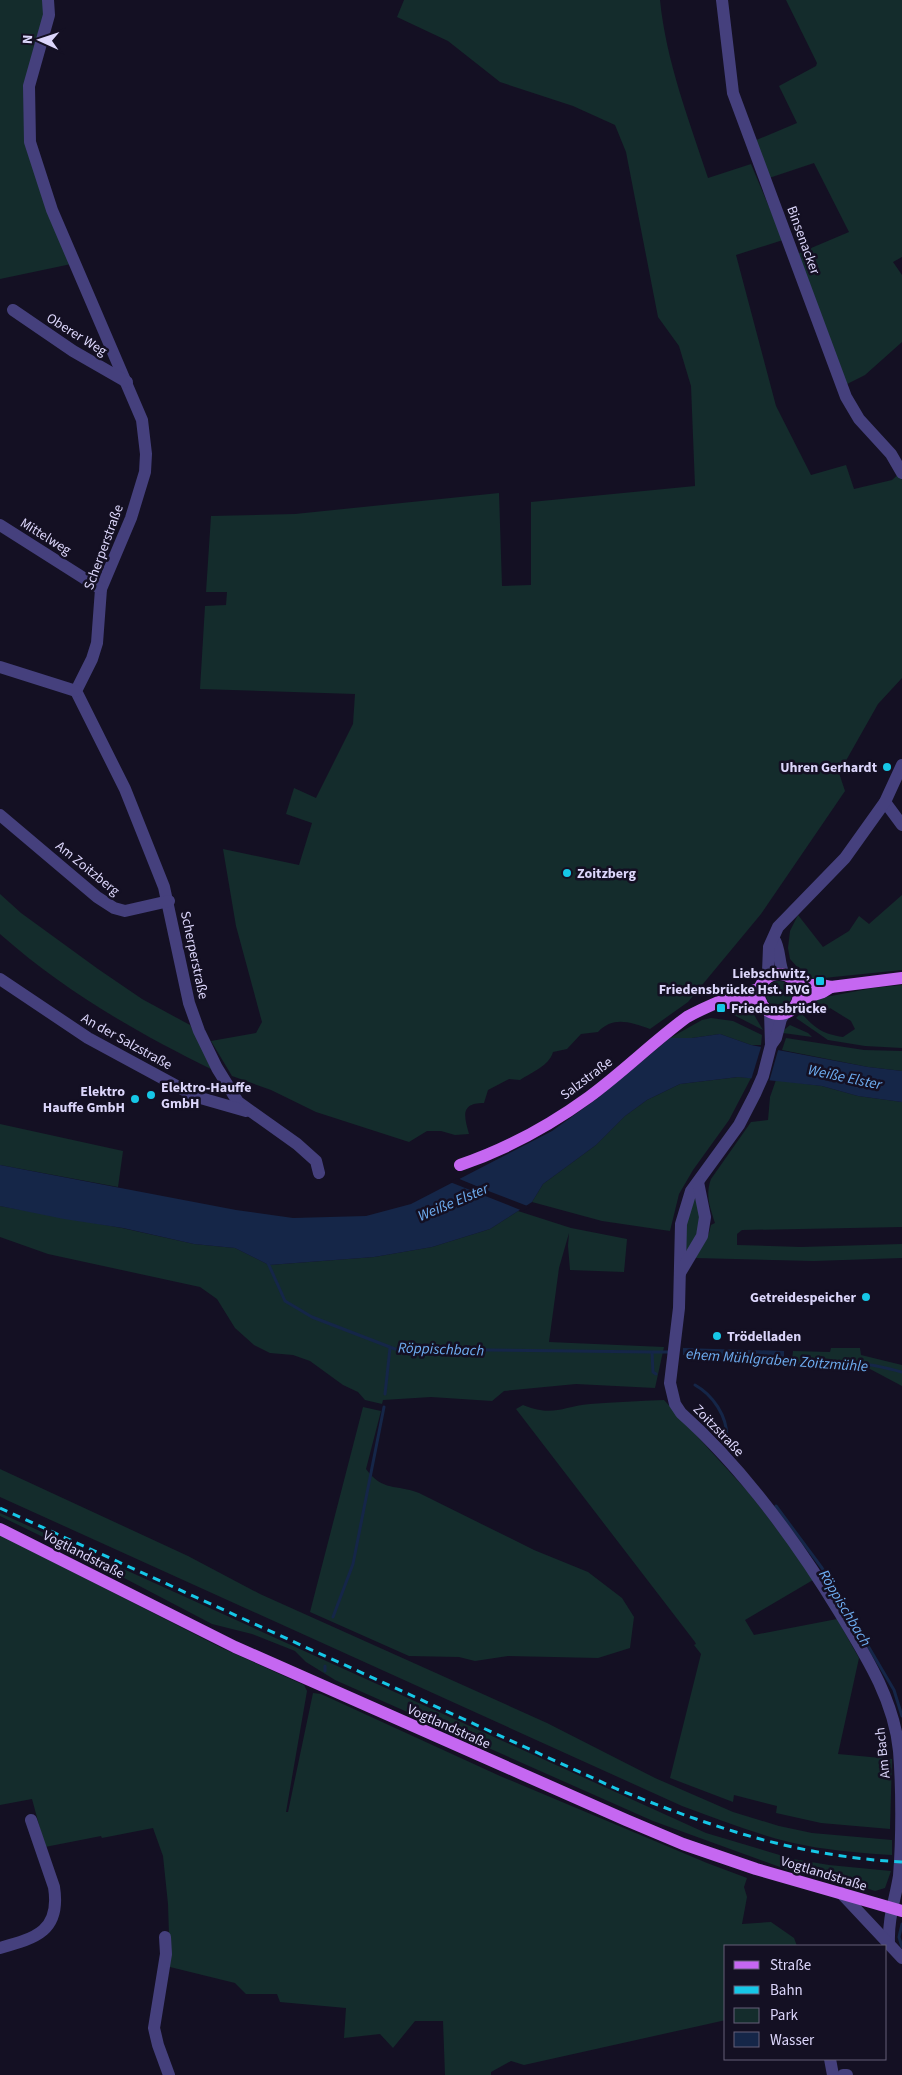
<svg xmlns="http://www.w3.org/2000/svg" width="902" height="2075" viewBox="0 0 902 2075" font-family="'Source Sans 3',sans-serif">
	<style>
		.green { fill: #142c2c }
		.water { fill: #152648 }
		.pier { fill: #141023 }
		.lines { fill: none; stroke-linecap: round; stroke-linejoin: round }
		.stream { stroke: #152648; stroke-width: 3 }
		.minor { stroke: #45407d; stroke-width: 12 }
		.major { stroke: #c567f1; stroke-width: 12 }
		.rail { stroke: #16c7e7; stroke-width: 3; stroke-dasharray: 8 6; stroke-linecap: butt }
		.poi-dot { fill: #16c7e7; stroke: #141023; stroke-width: 2 }
		.labels { text-anchor: middle; stroke-width: 5; stroke-linejoin: round; paint-order: stroke }
		.street-label { font-size: 14px; fill: #dcd6fb; stroke: #141023 }
		.poi-label { font-size: 14px; font-weight: bold; fill: #dcd6fb; stroke: #141023; text-anchor: end }
		.water-label { font-size: 15px; font-style: italic; fill: #6eadf1; stroke: #141023 }
	</style>
	<rect width="100%" height="100%" fill="#141023"/>
	<g class="green">
		<path d="M0,0H48L29,86L30,142L76,263L0,279Z"/>
		<path d="M404,0H660C666,61 689,120 708,178L751,164L783,240L736,255L776,406L811,475L846,465L854,489L892,480L900,473L902,480V678L878,704L839,773L845,791L761,914L688,1002L650,1029C630,1022 613,1016 598,1032L581,1034L567,1049L553,1052C549,1066 532,1072 520,1080L509,1079L488,1090L484,1103C460,1103 464,1116 469,1134L455,1135L441,1131H427L409,1142L316,1112L271,1090L232,1076L211,1041L256,1033L262,1022L236,926L223,849L299,865L312,823L286,814L294,788L316,798L353,724L355,694L200,689L205,606L226,605L227,592H206L211,516L295,514L499,493L502,586L531,585V502L695,486L691,386L679,346L658,317L626,152L615,125L573,106L500,82L448,41L397,17Z"/>
		<path d="M786,0H902V257L893,262L902,275V342L865,375L845,385L797,254L849,232L814,163L769,178L754,141L797,123L779,86L816,66L817,63Z"/>
		<path d="M0,894L21,913L98,969L142,999L190,1025L213,1070C134,1031 66,992 0,934Z"/>
		<path d="M902,895V970L814,979L800,970L790,959L788,948L790,931L798,915L823,947L849,931L859,916L869,924Z"/>
		<circle cx="779" cy="994" r="13"/>
		<path d="M902,985V1048L865,1046L828,1040L796,1018L801,1013C815,1028 822,1034 843,1037L855,1029L851,1021L830,1008L825,1015L807,1008L814,1003L815,999L873,988Z"/>
		<path d="M742,1012L753,1013L763,1030L732,1014Z"/>
		<path d="M711,1018L733,1021L762,1035L761,1045H751L720,1034L692,1038H670L702,1020Z"/>
		<path d="M790,1025L808,1033L812,1037L783,1033L784,1030Z"/>
		<path d="M786,1038L864,1050L902,1051V1071L868,1067L782,1050Z"/>
		<path d="M738,1077L751,1078L729,1120L693,1170L679,1194L670,1231L602,1221L532,1202L543,1184L596,1145L625,1116L647,1100L680,1084Z"/>
		<path d="M776,1080L822,1086L858,1096L902,1102V1227L742,1230L737,1234V1245L801,1247L902,1244V1258L814,1261L695,1258L709,1233L711,1225L715,1223C710,1207 705,1195 711,1179L751,1122L768,1120L770,1097Z"/>
		<path d="M0,1124L123,1151L118,1187L0,1165Z"/>
		<path d="M694,1193L699,1212V1233L686,1253L681,1247Z"/>
		<path d="M0,1206L122,1228L194,1244L235,1248L269,1265L374,1257L432,1247L490,1229L518,1211L571,1228L627,1239L624,1272L570,1270L568,1246L569,1233L559,1268L549,1342L664,1347L655,1388L576,1384L504,1391L492,1401L431,1397L383,1400L382,1404L365,1400L358,1392L343,1385L310,1361L293,1355L270,1353L254,1345L235,1328L217,1299L200,1287L48,1254L0,1237Z"/>
		<path d="M831,1348H860L861,1355L902,1365V1386L870,1369L795,1367L768,1359L792,1360L793,1351L830,1352Z"/>
		<path d="M664,1400L750,1494L790,1546L813,1580L745,1620L754,1635L837,1619L859,1658L838,1754L892,1759L890,1829L821,1823L776,1813L777,1806L734,1795L733,1802L670,1778L701,1654L694,1645L696,1644L695,1642L516,1409L523,1405C553,1417 561,1407 590,1404C615,1402 639,1401 664,1400Z"/>
		<path d="M363,1407L381,1411L366,1469C383,1492 396,1484 419,1493L534,1550L588,1572L622,1598L634,1617L630,1648L598,1658L508,1656L475,1661L459,1657L409,1656L310,1612Z"/>
		<path d="M0,1469L188,1556L260,1594L547,1723L655,1778L733,1812L779,1826L812,1833L892,1840V1855C858,1853 823,1850 789,1842C753,1833 717,1819 682,1806L0,1497Z"/>
		<path d="M0,1513L706,1833L793,1859L829,1865L891,1871L885,1888L875,1891L832,1877L799,1874L653,1821L335,1680L306,1662L295,1651L252,1634L212,1624L84,1557L0,1516Z"/>
		<path d="M0,1535L222,1648L304,1685L307,1691L286,1812H288L313,1693L321,1694L500,1776L707,1863L747,1878L744,1887L747,1897L742,1924L771,1922L794,1938L797,1946H726V2020L524,2065L511,2061L491,2072V2075H445L443,2021H415L393,2048L380,2034L344,2038L346,2008L280,2002L277,1994H246L235,1983L170,1967L168,1904L163,1856L153,1828L102,1838L101,1836L45,1847L32,1799L0,1805Z"/>
	</g>
	<g class="water">
		<path d="M720,1034L751,1045L868,1067L902,1071V1102L858,1096L822,1086L738,1077L680,1084L647,1100L625,1116L596,1145L543,1184L532,1202L490,1229L432,1247L374,1257L269,1265L235,1248L194,1244L123,1228L64,1219L0,1206V1165L236,1210L293,1218L366,1216L411,1204L552,1131L598,1098L670,1038H692Z"/>
		<path d="M683,1348L784,1351V1360L683,1355Z"/>
	</g>
	<g class="pier">
		<path d="M762,1044L779,1047L769,1082L751,1080Z"/>
		<path d="M457,1178L491,1192L530,1207L523,1211L450,1182Z"/>
	</g>
	<g class="lines">
		<g class="stream">
			<path d="M268,1263L285,1301L312,1317L395,1349L652,1352L653,1372L656,1374"/>
			<path d="M653,1352H671"/>
			<path d="M777,1358C792,1369 836,1361 855,1363C871,1364 887,1368 902,1372"/>
			<path d="M695,1385C713,1395 727,1416 727,1437"/>
			<path d="M385,1394L390,1348"/>
			<path d="M776,1506L822,1568L894,1690L902,1716"/>
			<path d="M333,1617L353,1564L384,1407"/>
			<path d="M325,1671V1666"/>
			<path d="M902,1924L899,1937L902,1947"/>
		</g>
		<g class="minor">
			<path d="M48,0L49,15L29,86L30,142L52,210L142,420L146,454L145,472L131,518L101,589L97,643L92,659L76,691L125,789L164,887L189,1003L199,1031L217,1068L238,1102L297,1144L316,1161L319,1173"/>
			<path d="M722,0L733,93L846,397L859,419L891,454L902,473"/>
			<path d="M13,310L73,351L127,382"/>
			<path d="M0,525L101,589"/>
			<path d="M0,667L76,691"/>
			<path d="M885,802L902,825"/>
			<path d="M0,815L97,897L114,908L125,911L169,901"/>
			<path d="M774,939C781,950 778,963 784,975"/>
			<path d="M0,979L88,1038L197,1097L246,1111"/>
			<path d="M765,980L768,972L769,947L778,927L845,858L885,802L902,765"/>
			<path d="M770,1012L771,1045"/>
			<path d="M785,1013L781,1019L776,1038L771,1045L763,1076L755,1094L739,1125L691,1191L681,1224L679,1308L670,1383L675,1404L681,1413C744,1469 796,1541 840,1613C866,1656 894,1700 899,1751C902,1788 902,1839 899,1876C895,1900 888,1918 889,1943"/>
			<path d="M680,1273L702,1236L705,1217L698,1182"/>
			<path d="M841,1893L902,1958"/>
			<path d="M165,1937L166,1954L154,2028L158,2045L169,2075"/>
			<path d="M0,1948C36,1938 61,1931 54,1887L31,1820"/>
			<path d="M830,2059L833,2075"/>
			<path d="M843,2075H847"/>
		</g>
		<g class="major">
			<circle cx="779" cy="994" r="20"/>
			<path d="M797,985H821L831,987L902,978"/>
			<path d="M798,1000L823,992L831,987"/>
			<path d="M726,1003L761,1002"/>
			<path d="M460,1165C507,1149 549,1126 589,1097C623,1072 653,1042 687,1017C701,1009 716,1003 730,997C740,993 751,993 760,988"/>
			<path d="M0,1529L235,1647L626,1820L683,1844L756,1869L902,1911"/>
		</g>
		<path class="rail" d="M0,1508L617,1789C714,1828 796,1856 902,1862"/>
	</g>
	<g class="poi-dot">
		<circle cx="887" cy="767" r="5"/>
		<circle cx="567" cy="873" r="5"/>
		<rect x="815" y="976" width="10" height="10" rx="2.5"/>
		<rect x="716" y="1003" width="10" height="10" rx="2.5"/>
		<circle cx="151" cy="1095" r="5"/>
		<circle cx="135" cy="1099" r="5"/>
		<circle cx="866" cy="1297" r="5"/>
		<circle cx="717" cy="1336" r="5"/>
	</g>
	<g class="labels">
		<g class="street-label">
			<text transform="translate(804 240) rotate(70)" y="5">Binsenacker</text>
			<text transform="translate(77 334) rotate(32)" y="5">Oberer Weg</text>
			<text transform="translate(46 536) rotate(32)" y="5">Mittelweg</text>
			<text transform="translate(103 547) rotate(-70)" y="5">Scherperstraße</text>
			<text transform="translate(88 868) rotate(39)" y="5">Am Zoitzberg</text>
			<text transform="translate(195 955) rotate(78)" y="5">Scherperstraße</text>
			<text transform="translate(127 1041) rotate(29)" y="5">An der Salzstraße</text>
			<text transform="translate(586 1078) rotate(-37)" y="5">Salzstraße</text>
			<text transform="translate(719 1430) rotate(46)" y="5">Zoitzstraße</text>
			<text transform="translate(84 1554) rotate(27)" y="5">Vogtlandstraße</text>
			<text transform="translate(449 1726) rotate(24)" y="5">Vogtlandstraße</text>
			<text transform="translate(882 1753) rotate(-96)" y="5">Am Bach</text>
			<text transform="translate(824 1873) rotate(17)" y="5">Vogtlandstraße</text>
		</g>
		<g class="poi-label">
			<text x="877" y="772">Uhren Gerhardt</text>
			<text x="577" y="878" text-anchor="start">Zoitzberg</text>
			<text x="810" y="978">Liebschwitz,<tspan x="810" dy="16">Friedensbrücke Hst. RVG</tspan></text>
			<text x="731" y="1013" text-anchor="start">Friedensbrücke</text>
			<text x="161" y="1092" text-anchor="start">Elektro-Hauffe<tspan x="161" dy="16">GmbH</tspan></text>
			<text x="125" y="1096">Elektro<tspan x="125" dy="16">Hauffe GmbH</tspan></text>
			<text x="856" y="1302">Getreidespeicher</text>
			<text x="727" y="1341" text-anchor="start">Trödelladen</text>
		</g>
		<g class="water-label">
			<text transform="translate(845 1077) rotate(12)" y="5">Weiße Elster</text>
			<text transform="translate(453 1202) rotate(-23)" y="5">Weiße Elster</text>
			<text transform="translate(441 1349) rotate(2)" y="5">Röppischbach</text>
			<text transform="translate(777 1360) rotate(4)" y="5">ehem Mühlgraben Zoitzmühle</text>
			<text transform="translate(845 1608) rotate(59)" y="5">Röppischbach</text>
		</g>
	</g>
	<rect x="724" y="1945" width="162" height="115" fill="#141023" stroke="#645f79"/>
	<rect x="734" y="1961" width="25" height="8" fill="#c567f1" stroke="#645f79"/>
	<text x="770" y="1970" font-size="15" fill="#dcd6fb">Straße</text>
	<rect x="734" y="1986" width="25" height="8" fill="#16c7e7" stroke="#645f79"/>
	<text x="770" y="1995" font-size="15" fill="#dcd6fb">Bahn</text>
	<rect x="734" y="2008" width="25" height="15" fill="#142c2c" stroke="#645f79"/>
	<text x="770" y="2020" font-size="15" fill="#dcd6fb">Park</text>
	<rect x="734" y="2032" width="25" height="15" fill="#152648" stroke="#645f79"/>
	<text x="770" y="2045" font-size="15" fill="#dcd6fb">Wasser</text>
	<g transform="translate(40 40) rotate(273)" stroke="#141023" stroke-width="4" paint-order="stroke">
	<path d="M0-4L9 19L0 12L-9 19Z" fill="#dcd6fb"/>
	<text y="-8" font-size="14" font-weight="bold" text-anchor="middle" fill="#dcd6fb">N</text>
	</g>
</svg>
